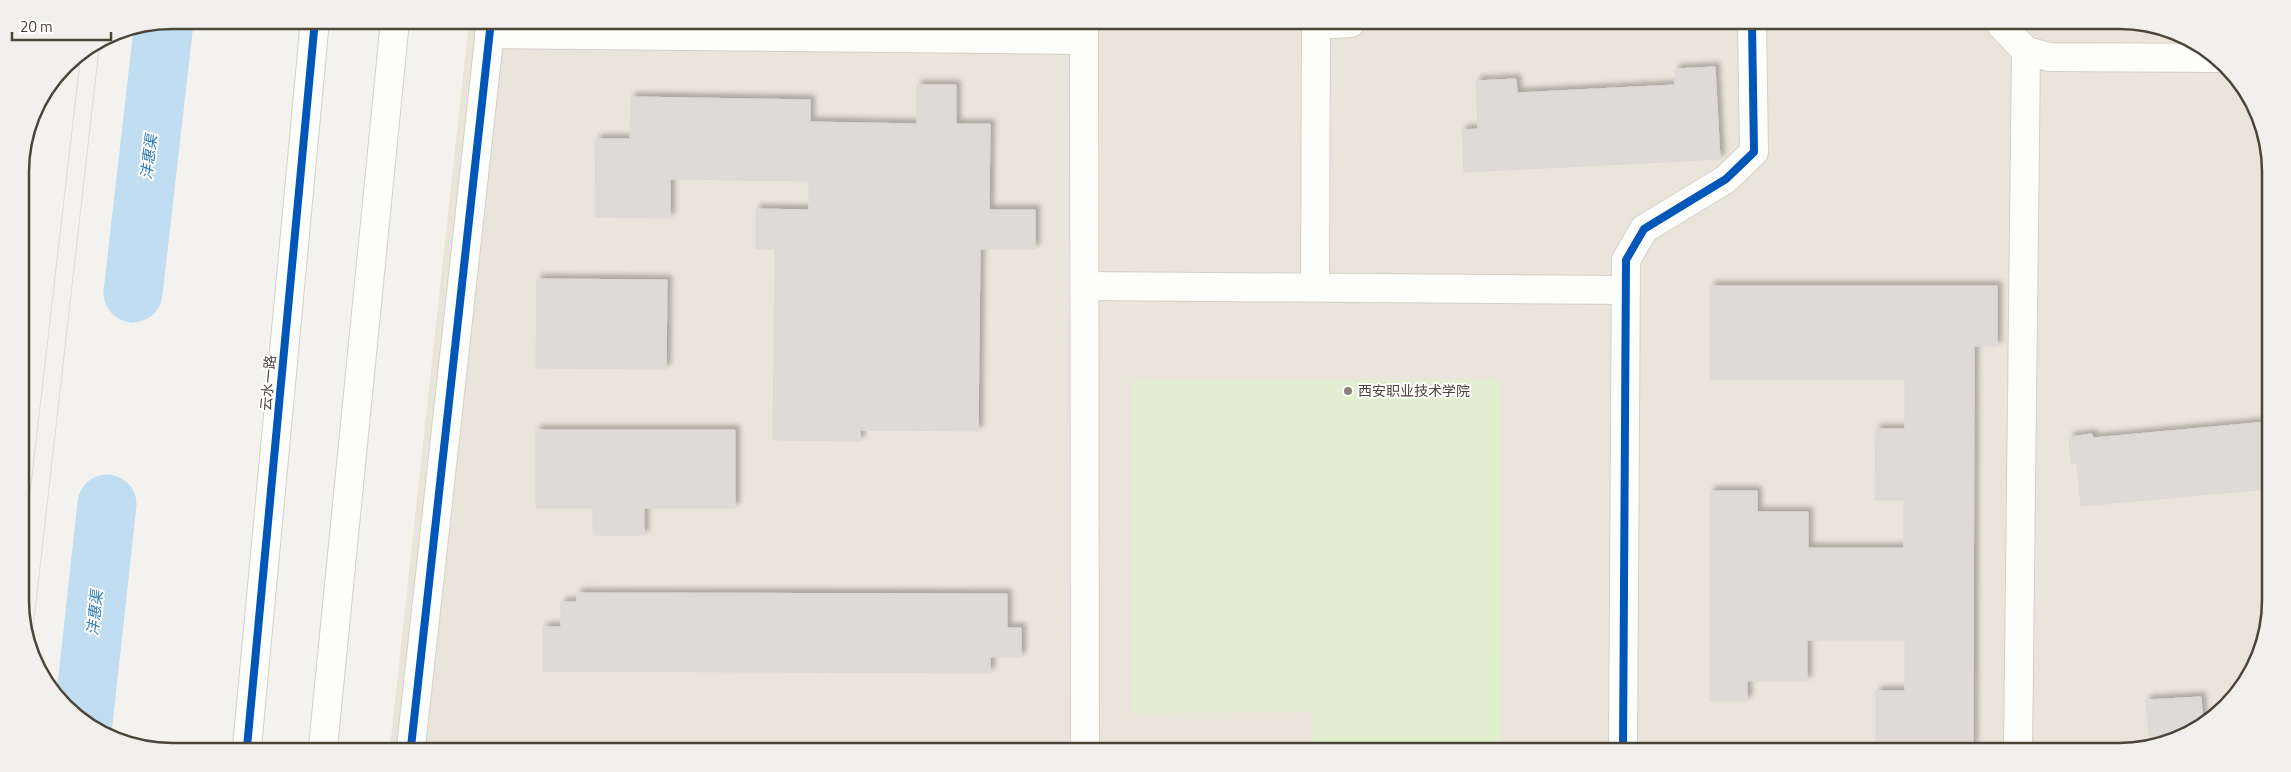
<svg xmlns="http://www.w3.org/2000/svg" width="2291" height="772" viewBox="0 0 2291 772" font-family="'Titillium Web','Noto Sans SC',sans-serif">
	<style>
		.education { fill: #eae5da }
		.green { fill: #e1eecf }
		.lines { fill: none; stroke-linecap: round; stroke-linejoin: round }
		.river { stroke: #c0ddf1; stroke-width: 59 }
		.building { fill: #dedbd6; stroke: #dcd9d4; filter: url(#shadow) }
		.minor-casing { stroke: #d2d0cb; stroke-width: 30 }
		.tertiary-casing { stroke: #d2d0cb; stroke-width: 30 }
		.minor { stroke: #fdfdfc; stroke-width: 28 }
		.tertiary { stroke: #fdfdfc; stroke-width: 28 }
		.tram { stroke: #dbdbda; stroke-width: 1 }
		.cycleway-casing { stroke: #fff; stroke-width: 11 }
		.cycleway { stroke: #0057b8; stroke-width: 8 }
		.poi-dot { fill: #868178; stroke: #fff; stroke-width: 2 }
		.labels { text-anchor: middle; stroke-width: 4; stroke-linejoin: round; paint-order: stroke }
		.street-label { font-size: 14px; fill: #4b4439; stroke: #fff }
		.poi-label { font-size: 14px; fill: #4b4439; stroke: #fff; text-anchor: start }
		.water-label { font-size: 15px; font-style: italic; fill: #2e7ab2; stroke: #fff }
		.rim { fill: none; stroke: #4b4439; stroke-width: 2.5 }
	</style>
	<defs>
		<filter id="shadow"><feDropShadow dx="4.5" dy="-4.5" stdDeviation="2.5" flood-color="#0004"/></filter>
	</defs>
	<rect width="100%" height="100%" fill="#f4f2ee"/>
	<path class="education" d="M469,21L2159,25L2195,40L2233,71L2268,142L2266,640L2246,684L2212,720L2177,741L2129,752L390,747Z"/>
	<path class="green" d="M1500,380L1501,750H1312V712L1133,713L1132,381Z"/>
	<g class="lines">
		<g class="river">
			<path d="M133,293L164,22"/>
			<path d="M83,723L107,504"/>
		</g>
	</g>
	<g class="building">
		<path d="M1715,67L1720,159L1464,172L1462,130L1478,129L1476,81L1516,79L1517,93L1675,85V69Z"/>
		<path d="M917,85H956V124H990L989,210H1035V249H980L978,431L860,430V441L773,440L775,249H756V209L809,210V181L670,179V218L595,217L596,139H630L631,97L810,100V122L917,124Z"/>
		<path d="M537,279L667,280L666,369L536,368Z"/>
		<path d="M1710,286H1997V346H1974L1973,751H1876V691H1905V640H1807V681H1747V701H1710V491H1757V512H1808V548H1904V500H1875L1876,429H1905V379H1710Z"/>
		<path d="M2267,422L2266,489L2081,506L2077,463H2071L2069,437L2092,434L2093,438Z"/>
		<path d="M536,430H735V508H644V535H593V508H536Z"/>
		<path d="M577,593L1007,594V628H1021V657H990V673L543,671V627H561V602H577Z"/>
		<path d="M2201,697L2203,726L2189,734L2149,736L2146,700Z"/>
	</g>
	<g class="lines">
		<defs>
			<g id="minor">
				<path d="M1084,22L1085,749"/>
				<path d="M1316,25L1351,23"/>
				<path d="M2001,25L2026,51L2049,57L2217,58"/>
				<path d="M489,34L1084,40"/>
				<path d="M1085,286L1626,290"/>
				<path d="M1315,287L1316,23"/>
				<path d="M411,747L491,21"/>
				<path d="M1623,750L1626,260L1644,229L1726,179L1754,152L1752,24"/>
				<path d="M2018,751L2026,51"/>
			</g>
			<g id="tertiary">
				<path d="M247,747L315,20"/>
				<path d="M323,747L395,21"/>
			</g>
		</defs>
		<use href="#minor" class="minor-casing"/>
		<use href="#tertiary" class="tertiary-casing"/>
		<use href="#minor" class="minor"/>
		<use href="#tertiary" class="tertiary"/>
		<g class="tram">
			<path d="M22,562L81,53"/>
			<path d="M31,646L100,40"/>
		</g>
		<defs>
			<g id="cycleway">
				<path d="M247,747L315,20"/>
				<path d="M411,747L491,21"/>
				<path d="M1623,750L1626,260L1644,229L1726,179L1754,152L1752,24"/>
			</g>
		</defs>
		<use href="#cycleway" class="cycleway-casing"/>
		<use href="#cycleway" class="cycleway"/>
	</g>
	<circle class="poi-dot" cx="1348" cy="391" r="5"/>
	<g class="labels">
		<g class="street-label">
			<text transform="translate(268 383) rotate(-85)" y="5">云水一路</text>
		</g>
		<g class="poi-label">
			<text x="1358" y="396">西安职业技术学院</text>
		</g>
		<g class="water-label">
			<text transform="translate(149 157) rotate(-83)" y="5">沣惠渠</text>
			<text transform="translate(95 613) rotate(-84)" y="5">沣惠渠</text>
		</g>
	</g>
	<path d="M0 0H2291V772H0ZM172 29H2119A143 143 0 0 1 2262 172V600A143 143 0 0 1 2119 743H172A143 143 0 0 1 29 600V172A143 143 0 0 1 172 29Z" fill="#f1f0ef" fill-rule="evenodd"/>
	<path class="rim" d="M172 29H2119A143 143 0 0 1 2262 172V600A143 143 0 0 1 2119 743H172A143 143 0 0 1 29 600V172A143 143 0 0 1 172 29Z"/>
	<path d="M12 32v8h99v-8" fill="none" stroke="#4b4439" stroke-width="2.5"/>
	<text x="20" y="32" font-size="15" fill="#4b4439" stroke="#ffffff" stroke-width="4" paint-order="stroke">20 m</text>
</svg>
